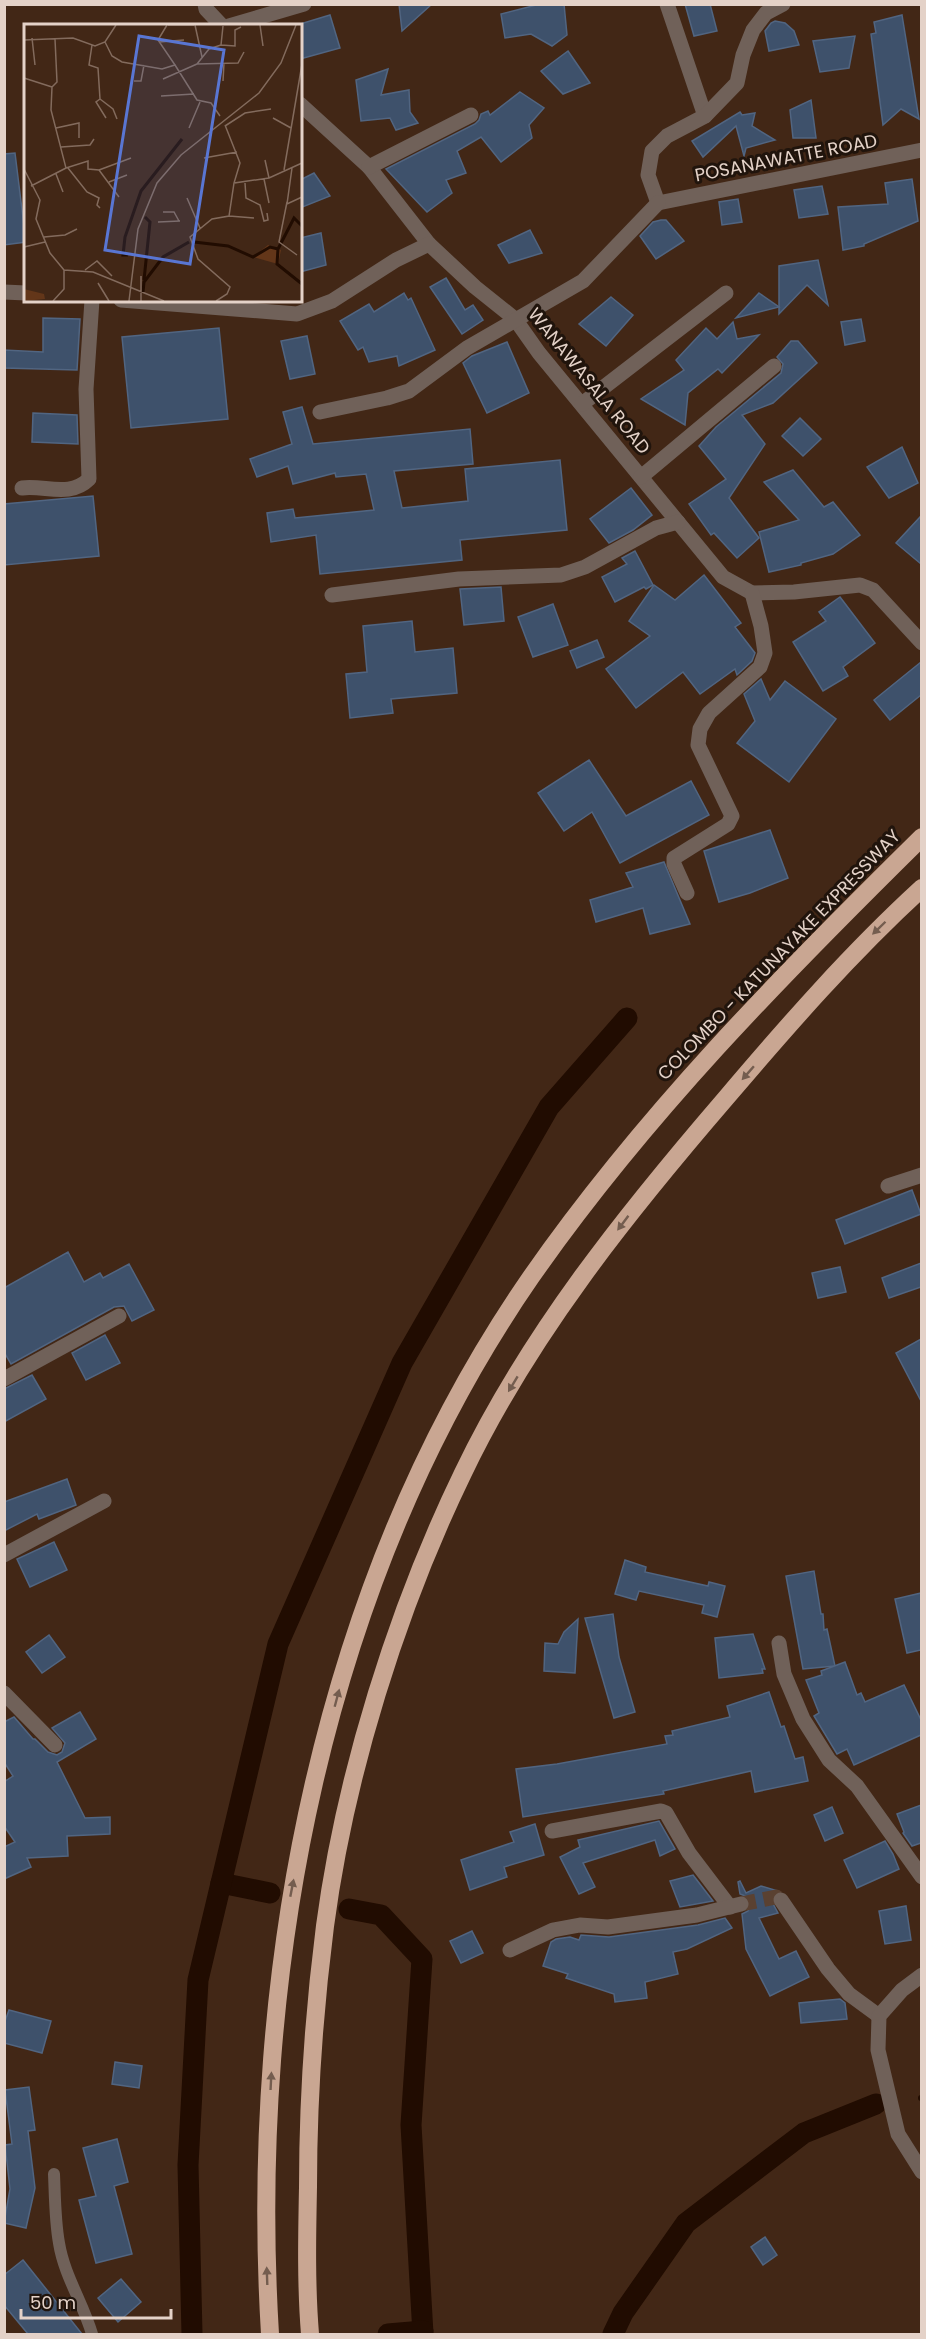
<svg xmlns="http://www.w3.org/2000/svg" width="926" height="2339" viewBox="0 0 926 2339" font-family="Poppins,sans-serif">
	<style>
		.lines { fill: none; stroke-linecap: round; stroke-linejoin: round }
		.stream { stroke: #210c01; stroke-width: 6 }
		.canal { stroke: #210c01; stroke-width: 21 }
		.building { fill: #3e516b; stroke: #516581; stroke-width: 1.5 }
		.street-tunnel { stroke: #5a4131; stroke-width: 15; stroke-dasharray: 15 8; stroke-linecap: butt }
		.lane { stroke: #706159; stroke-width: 12 }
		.street { stroke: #706159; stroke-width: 15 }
		.highway { stroke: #c9a692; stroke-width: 18 }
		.oneway { fill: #745d4f }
		.labels { text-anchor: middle; stroke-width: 6; stroke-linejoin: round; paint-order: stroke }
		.street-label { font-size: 18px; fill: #e4d2c8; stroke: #20140c }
		.inset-river { fill: none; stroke: #210c01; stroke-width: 3 }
		.inset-road { fill: none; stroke: #836b5d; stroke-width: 1.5 }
		.view { fill: #5976d3; fill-opacity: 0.15; stroke: #5976d3; stroke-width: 3 }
		.inset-edge { fill: none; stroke: #e4d2c8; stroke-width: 3 }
	</style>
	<rect width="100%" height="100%" fill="#422716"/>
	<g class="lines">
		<path class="stream" d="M921,2098H922"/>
		<g class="canal">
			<path d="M221,1883L270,1893"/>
			<path d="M349,1909L381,1915L422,1959L411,2125L423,2334"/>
			<path d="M192,2334L188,2165L198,1980L278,1644L402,1363L549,1107L627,1018"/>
			<path d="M388,2334L423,2331"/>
			<path d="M613,2334L623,2313L686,2223L804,2133L876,2104"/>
		</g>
	</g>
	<g class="building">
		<path d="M399,4H432L402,31Z"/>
		<path d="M540,4H564L567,35L552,46L531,34L505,38L501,14Z"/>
		<path d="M685,4H710L717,31L694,36Z"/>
		<path d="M330,15L340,48L300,59V24Z"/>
		<path d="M902,15L919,119L901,109L883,125L871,34L876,33L874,22Z"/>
		<path d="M775,21L785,23L794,31L799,45L769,51L765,31L771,23Z"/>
		<path d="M855,36L849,68L820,72L813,41Z"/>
		<path d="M568,51L590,83L563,94L541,71Z"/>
		<path d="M388,69L381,95L409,90L410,112L418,123L396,130L390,118L361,121L356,80Z"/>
		<path d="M520,92L544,108L529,125L532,138L501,162L481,137L457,151L466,173L446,180L452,193L427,212L386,169L475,124L479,120L481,114L488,111L490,115Z"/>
		<path d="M811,100L816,138H793L790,110Z"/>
		<path d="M740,112L742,115L755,113L752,126L775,140L746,148L744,156L736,126L703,157L692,141Z"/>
		<path d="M15,153L26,242L4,245V154Z"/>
		<path d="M314,173L330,196L300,208V180Z"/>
		<path d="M912,179L918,221L864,244V246L843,250L838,207L888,204L885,183Z"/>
		<path d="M822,186L828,214L799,218L794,190Z"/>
		<path d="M738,199L742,222L722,225L719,202Z"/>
		<path d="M661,220H666L684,241L656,259L640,236L653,222Z"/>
		<path d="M530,230L542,253L509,263L498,245Z"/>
		<path d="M321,233L326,265L300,272V238Z"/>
		<path d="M818,260L828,305L807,285L779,314V266Z"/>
		<path d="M446,278L465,310L473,305L483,320L462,334L430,287Z"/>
		<path d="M404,293L408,300L411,298L435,350L399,366L397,356L369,362L363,347L358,350L340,321L369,304L374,312Z"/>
		<path d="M759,293L779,307L736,318Z"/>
		<path d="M611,297L633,315L606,346L579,324Z"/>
		<path d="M43,318L80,319L77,370L4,368V350L43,352Z"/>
		<path d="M861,319L865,341L845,345L841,322Z"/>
		<path d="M733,322L737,339L759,335L722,373L718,369L688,393L685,425L641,399L684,370L676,360L706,328L717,339Z"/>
		<path d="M219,328L228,419L131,428L122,337Z"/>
		<path d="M307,336L315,374L290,379L281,341Z"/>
		<path d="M791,341H798L817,363L773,403L742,415L765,444L729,498L759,538L737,558L714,533L711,535L689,504L726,479L699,446L716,427L781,373L783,364L777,357Z"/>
		<path d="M507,342L529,393L487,413L463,363L472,356Z"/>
		<path d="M302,407L313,444L470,429L473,464L394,471L402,508L468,501L465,469L560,460L567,530L460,540L462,560L320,574L316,535L271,542L267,513L293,509L295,518L374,510L366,474L336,477L335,473L293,484L288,466L257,477L250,459L292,444L283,412Z"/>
		<path d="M33,413L77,415L78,444L32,442Z"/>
		<path d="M800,418L821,439L803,456L782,436Z"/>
		<path d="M902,447L918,483L889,498L867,467Z"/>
		<path d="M793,470L824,507L833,502L860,535L833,554L801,563V565L769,572L759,532L799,520L764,482Z"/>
		<path d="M631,488L652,515L633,530L609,543L590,519Z"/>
		<path d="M93,496L99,556L4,565V504Z"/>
		<path d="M921,516V564L896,543Z"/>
		<path d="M635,551L653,585L646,589L644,587L615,602L602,577L627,564L622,558Z"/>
		<path d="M704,575L741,623L735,627L755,653L752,661L737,675L735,669L700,694L683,672L636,708L606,669L650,636L629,621L654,585L675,600Z"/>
		<path d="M501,587L504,621L464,625L460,589Z"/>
		<path d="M840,597L875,643L843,667L848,676L823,691L793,642L826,621L819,612Z"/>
		<path d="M553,604L568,645L533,657L518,617Z"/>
		<path d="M412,621L415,652L453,648L457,693L391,699L393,713L350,718L346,674L367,672L363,626Z"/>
		<path d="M597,640L604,657L577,668L570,651Z"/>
		<path d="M921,662V695L890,720L874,700Z"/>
		<path d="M761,679L770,700L785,681L836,719L789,782L737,743L755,721L744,694Z"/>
		<path d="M589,760L626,816L691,781L709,815L620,863L592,812L564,831L538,793Z"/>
		<path d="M770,830L788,878L750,893L719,902L704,851Z"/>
		<path d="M664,862L690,924L650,934L643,908L596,922L590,900L633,887L626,873Z"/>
		<path d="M912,1190L921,1214L845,1244L836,1220Z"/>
		<path d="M68,1252L84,1282L100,1273L103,1278L129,1264L154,1310L132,1321L124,1306L114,1307L11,1364L4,1352V1288Z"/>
		<path d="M921,1263V1287L889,1298L882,1278Z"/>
		<path d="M840,1267L846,1292L818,1298L812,1273Z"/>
		<path d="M105,1335L120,1363L86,1380L72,1353Z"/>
		<path d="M921,1339V1401L896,1353Z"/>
		<path d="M32,1375L46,1399L4,1422V1389Z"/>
		<path d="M67,1479L76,1505L39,1519L37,1514L4,1531V1502Z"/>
		<path d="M54,1542L67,1570L30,1587L17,1559Z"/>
		<path d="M625,1560L646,1567L645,1572L708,1586L709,1582L725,1586L717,1617L702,1613L704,1605L639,1591L636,1600L615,1594Z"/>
		<path d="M814,1571L821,1614H823L824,1630L827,1629L835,1666L803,1669L786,1576Z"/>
		<path d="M921,1593V1650L907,1653L895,1599Z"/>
		<path d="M613,1614L619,1657L635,1712L614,1718L585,1618Z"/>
		<path d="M578,1619L575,1673L544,1671L545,1643L558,1644L564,1632Z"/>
		<path d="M753,1634L765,1669H762L763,1673L719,1678L715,1638Z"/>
		<path d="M49,1635L65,1657L42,1673L26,1652Z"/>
		<path d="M845,1662L857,1695L861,1693L865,1702L904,1685L921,1720V1735L854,1765L847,1749L837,1754L814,1716L819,1713L806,1680L822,1675L821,1671Z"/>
		<path d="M769,1692L781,1727L784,1726L795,1759L803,1757L808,1781L755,1792L751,1771L663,1791L664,1794L523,1817L516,1769L557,1764L667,1744L665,1736L673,1735L672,1731L730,1717L727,1706Z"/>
		<path d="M80,1712L96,1739L57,1762L85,1818L110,1817V1834L67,1836L68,1856L27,1858L31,1867L4,1879V1847L15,1842L4,1826V1782L13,1776L4,1762V1722L14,1717L33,1739H35L48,1752L57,1755L62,1752L65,1743L52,1728Z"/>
		<path d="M921,1805V1843L912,1846L903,1833L904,1832L897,1814Z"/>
		<path d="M832,1807L843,1833L825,1841L814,1815Z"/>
		<path d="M659,1821L675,1849L660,1856L655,1840L583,1863L595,1887L579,1894L560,1857L580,1847L578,1840Z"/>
		<path d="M535,1824L544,1855L504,1867L507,1877L470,1890L461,1860L514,1842L510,1832Z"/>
		<path d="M885,1841L893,1854L899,1869L857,1888L844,1860Z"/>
		<path d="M693,1875L713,1901L680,1907L670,1881Z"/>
		<path d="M740,1881L746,1893L761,1886L778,1891L773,1895L771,1900L778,1913L759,1918L779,1959L796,1951L809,1977L770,1996L746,1949L742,1914L748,1911L751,1902L748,1897L740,1894L738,1882Z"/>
		<path d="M906,1906L911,1940L885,1944L879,1911Z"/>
		<path d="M725,1918L732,1928L687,1949L673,1952L678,1974L645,1982L647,1998L615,2002L614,1994L566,1978L568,1974L543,1966L551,1942L556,1939L570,1937L579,1940L581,1935L609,1937L698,1925Z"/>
		<path d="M472,1931L483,1953L461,1963L450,1941Z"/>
		<path d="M840,1999L845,2003L847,2019L801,2023L799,2003Z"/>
		<path d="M9,2010L51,2021L42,2053L4,2043V2024Z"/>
		<path d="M115,2062L142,2066L139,2088L112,2084Z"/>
		<path d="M29,2087L35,2130L28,2131L35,2188L26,2228L4,2223L10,2189L5,2145L12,2144L5,2090Z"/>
		<path d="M117,2139L128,2182L114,2186L132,2254L96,2263L79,2200L96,2196L83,2148Z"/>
		<path d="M765,2237L777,2255L763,2265L751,2247Z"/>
		<path d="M23,2260L82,2334H28L4,2305V2275Z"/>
		<path d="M121,2279L141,2302L118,2322L98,2298Z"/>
	</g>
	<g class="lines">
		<path class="street-tunnel" d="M741,1904L776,1897L781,1900"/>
		<path class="lane" d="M54,2174C55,2197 55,2221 59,2243C64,2275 83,2303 92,2334"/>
		<g class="street">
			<path d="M205,4L206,9L222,26"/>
			<path d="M667,4L705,116"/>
			<path d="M783,4L766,13L753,30L743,55L737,83L705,116L667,136L652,151L648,175L658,203L922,150"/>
			<path d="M229,26L304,4"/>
			<path d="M300,104L369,167L429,244"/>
			<path d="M369,167L471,115"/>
			<path d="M4,292L26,293"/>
			<path d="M121,300L297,314L332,301L396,260L429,244L475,287L515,319L539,353L723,577L752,593L794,592L860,585L873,590L922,643"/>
			<path d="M582,404L726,293"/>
			<path d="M320,412L387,398L409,391L467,348L583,281L658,203"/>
			<path d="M641,477L774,366"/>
			<path d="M22,488C45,485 70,498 89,479L86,389L92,300"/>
			<path d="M332,595L459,579L561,575L585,567L656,528L678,522"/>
			<path d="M687,893L674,864V858L728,824L732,816L698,745L700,729L709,713L760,667L765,653L761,626L752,593"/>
			<path d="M888,1186L922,1175"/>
			<path d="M4,1379L119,1316"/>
			<path d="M4,1555L104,1501"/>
			<path d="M779,1643L784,1674L803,1719L829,1760L857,1786L922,1877"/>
			<path d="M4,1693L55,1745"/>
			<path d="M552,1831L661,1811L666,1813L689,1853L730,1907"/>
			<path d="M781,1900L828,1969L849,1994L879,2016"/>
			<path d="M510,1950L553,1930L580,1925L608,1927L697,1915L741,1904"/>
			<path d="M922,1975L902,1990L879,2016L878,2050L898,2134L922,2172"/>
		</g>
		<g class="highway">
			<path d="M270,2334C248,1973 322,1579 531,1277C644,1115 782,975 922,837"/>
			<path d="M310,2334C306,2285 307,2237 308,2187C308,2100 314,2012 325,1926C345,1775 397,1609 463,1473C529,1335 627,1213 726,1098C788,1025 851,953 922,888"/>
		</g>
	</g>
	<defs><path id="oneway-solid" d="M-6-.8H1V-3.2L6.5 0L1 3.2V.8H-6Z" transform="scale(1.5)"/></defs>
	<g class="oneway">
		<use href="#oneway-solid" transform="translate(879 928) rotate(136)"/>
		<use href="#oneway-solid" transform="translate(748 1073) rotate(131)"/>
		<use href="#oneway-solid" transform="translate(623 1223) rotate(127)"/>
		<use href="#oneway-solid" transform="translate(513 1384) rotate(121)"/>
		<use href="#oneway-solid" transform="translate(337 1698) rotate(-75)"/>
		<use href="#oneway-solid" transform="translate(292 1888) rotate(-79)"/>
		<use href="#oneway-solid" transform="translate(271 2081) rotate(-87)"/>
		<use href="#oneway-solid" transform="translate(267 2276) rotate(-92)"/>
	</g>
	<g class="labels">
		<g class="street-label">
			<text transform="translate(786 158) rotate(-11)" y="6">POSANAWATTE ROAD</text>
			<text transform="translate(589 381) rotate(51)" y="6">WANAWASALA ROAD</text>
			<text transform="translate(779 955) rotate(-46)" y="6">COLOMBO - KATUNAYAKE EXPRESSWAY</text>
		</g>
	</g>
	<g transform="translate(24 24)">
		<rect width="278" height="278" fill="#422716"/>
		<path d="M244,221L257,226L254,240L229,233ZM0,265L20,270L21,275L0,277Z" fill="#633619"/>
		<path class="inset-river" d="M170,218L204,222L229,233L246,223L254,225L270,194L278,202M254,225L253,240L278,260M104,231H99L101,213L117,167L158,115M120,256L126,198L121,193M119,268L120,258L139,233L165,218"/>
		<path class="inset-road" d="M143,1L134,16L151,41M144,1H170M171,1L178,33M236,1L239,22M199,2L197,21L185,25L173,40L214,39L220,28M8,14L11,41M0,16L49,14L71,22L81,18L92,1M81,18L88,32L98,38L138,45L151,41L173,76L187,79L196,92M135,18L160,16M68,21L65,41L74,44L76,75L72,78L82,94M197,21L211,22V6L217,3M0,54L28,63M139,55L173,40M110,57H117L120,41M199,57L200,39M137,72L170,70M76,75L89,85L93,95M249,94L267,104M201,101L216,139L210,159L245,154L278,139M201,102L221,89L247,85M32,104L55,99V114M165,104L176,78M37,123L66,121L70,115M180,134L213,128M241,136L245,154M42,144L64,137V145L75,146L95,173M44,144L63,168L75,174L73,181L76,184M268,144L263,180L278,173M0,145L16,176L12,195L26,229L40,246L69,248L140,277M75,146L107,134M260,146L278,40M32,150L39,168M240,155L245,179M85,158L103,151M221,159L222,174L236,181L240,197L244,196L243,189M7,162L42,144L27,86L28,63L33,58L31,15M163,174L176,204M263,178L255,218L273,231M139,188H150L155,197M205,192L230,194M134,198L156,197M20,213L41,211L53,205M0,223L21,218M61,246L73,237L88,252M74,259L85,277M29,277L40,265V246M105,277L114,205L133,159L157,131L235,69L257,39L272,1M117,277V252M192,277L203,270L206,263L174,235L166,213L188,195L205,192L210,159"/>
		<path class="view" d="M115,12L200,26L166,240L81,226Z"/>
		<rect width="278" height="278" class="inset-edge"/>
	</g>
	<rect width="926" height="2339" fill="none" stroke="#e4d2c8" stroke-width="12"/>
	<path d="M21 2309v9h150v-9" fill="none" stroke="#e4d2c8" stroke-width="3"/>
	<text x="30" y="2309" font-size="18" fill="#e4d2c8" stroke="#20140c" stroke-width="4.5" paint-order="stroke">50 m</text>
</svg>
